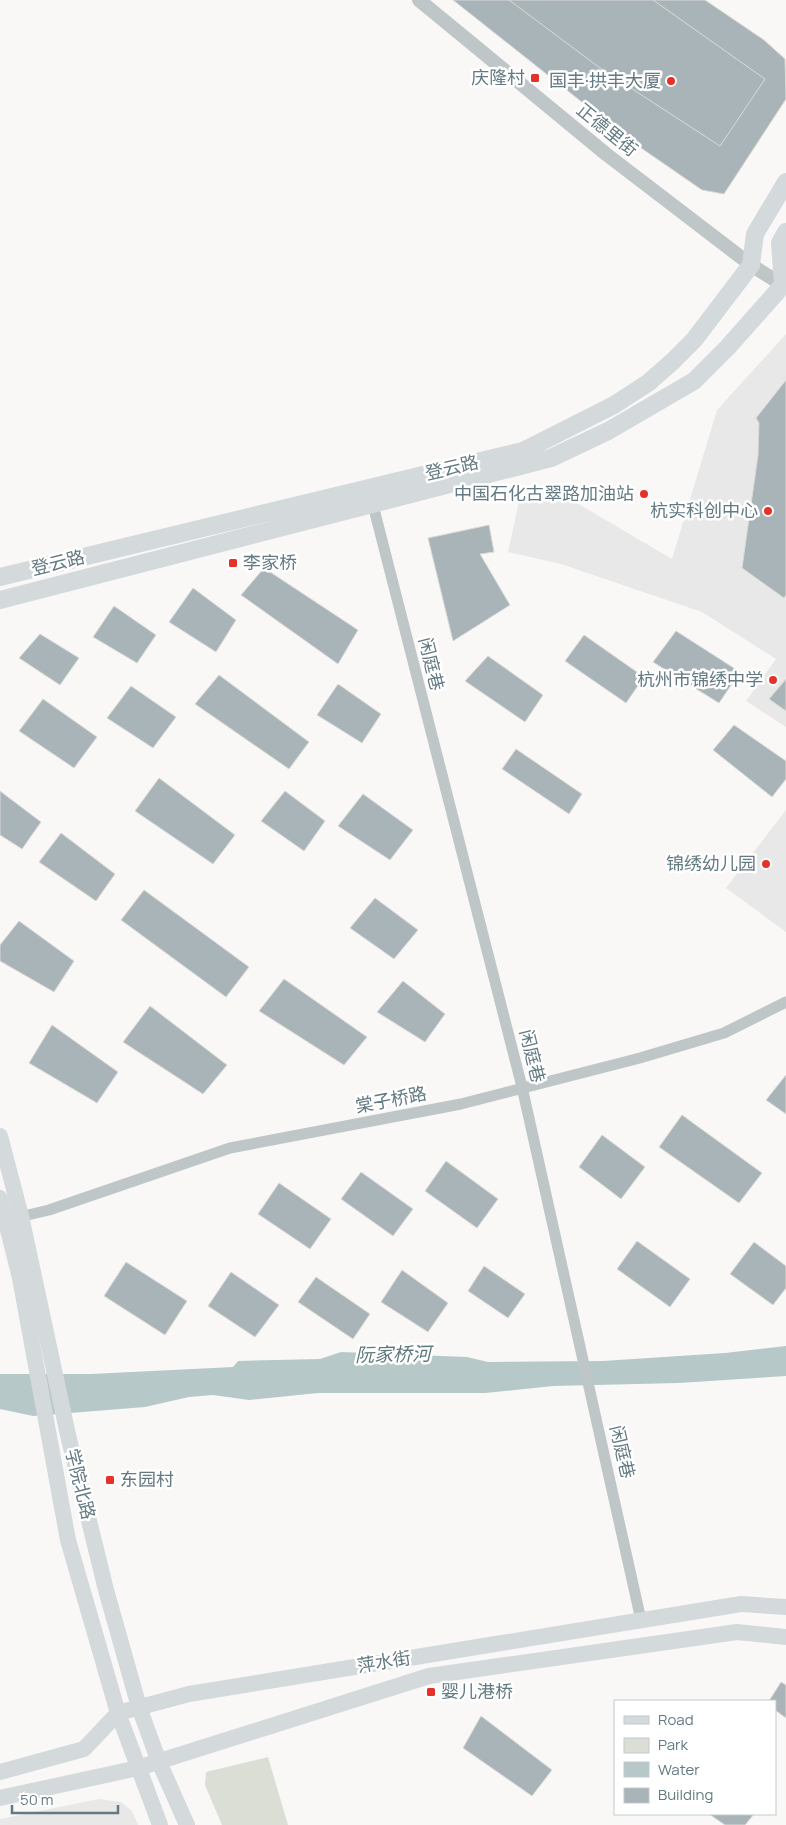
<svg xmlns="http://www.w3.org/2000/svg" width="786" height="1825" viewBox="0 0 786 1825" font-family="Manrope,'Noto Sans SC',sans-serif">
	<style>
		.built { fill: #e7e8e7 }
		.green { fill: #daded5 }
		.water { fill: #b7c8c9 }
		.building { fill: #a9b4b8; stroke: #dadad8 }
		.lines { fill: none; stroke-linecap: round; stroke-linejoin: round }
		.minor { stroke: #bfc6c8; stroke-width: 11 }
		.tertiary { stroke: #bfc6c8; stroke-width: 14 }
		.secondary { stroke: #d4d9dc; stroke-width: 16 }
		.primary { stroke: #d4d9dc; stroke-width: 18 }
		.poi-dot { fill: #e73028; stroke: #fff; stroke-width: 2 }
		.labels { text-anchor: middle; stroke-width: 5; stroke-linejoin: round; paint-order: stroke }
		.poi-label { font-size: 18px; fill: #637a82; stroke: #fff; text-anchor: end }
		.street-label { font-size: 18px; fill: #637a82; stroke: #fff }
		.water-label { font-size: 19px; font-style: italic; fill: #5e797c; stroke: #fff }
	</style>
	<rect width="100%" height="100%" fill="#f9f8f6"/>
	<g class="built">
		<path d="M786,334V727L746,701L776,659L702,612L561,564L508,552L520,497L553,489L672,559L717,410Z"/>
		<path d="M786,810V932L726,888Z"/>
		<path d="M99,1799L121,1802L132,1811L138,1825H0V1819Z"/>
	</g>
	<path class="green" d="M268,1757L288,1825H222L205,1785L206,1772Z"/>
	<path class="water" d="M786,1346V1376L679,1383L553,1386L485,1393H318L249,1400L213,1395L189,1397L145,1407L33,1416L0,1409V1374H91L233,1367L238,1361L320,1359L341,1352L467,1357L488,1362L603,1361L725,1353Z"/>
	<g class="building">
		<path d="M453,0H705L764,40L785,59L786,99L724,194L702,190L631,141Z"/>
		<path d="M509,0H653L765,79L720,146L600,68Z"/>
		<path d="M786,380V595L784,598L742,568L758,455L759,423L756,418Z"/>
		<path d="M489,525L494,552L480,554L510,605L453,641L428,538Z"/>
		<path d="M264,568L358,630L338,664L241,595Z"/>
		<path d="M193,588L236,620L216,652L169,622Z"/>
		<path d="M114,606L156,635L137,663L93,637Z"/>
		<path d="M676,631L740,672L719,703L653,662Z"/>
		<path d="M40,634L79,658L60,685L19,658Z"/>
		<path d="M584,635L644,677L626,703L565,661Z"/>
		<path d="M488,656L543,695L525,722L465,681Z"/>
		<path d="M219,675L309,742L289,769L195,704Z"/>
		<path d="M786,679V711L769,699Z"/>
		<path d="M338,684L381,714L362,743L317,715Z"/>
		<path d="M131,686L176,717L153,748L107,718Z"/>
		<path d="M43,699L97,737L74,768L19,731Z"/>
		<path d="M734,725L786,761V779L772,797L713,750Z"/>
		<path d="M516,749L582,794L569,814L502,769Z"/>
		<path d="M159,778L235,835L213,864L135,811Z"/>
		<path d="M0,791L41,822L22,849L0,835Z"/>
		<path d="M285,791L325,821L304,851L261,821Z"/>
		<path d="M363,794L413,830L390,860L338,826Z"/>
		<path d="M61,833L115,874L96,901L39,862Z"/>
		<path d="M144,890L249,967L226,997L121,920Z"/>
		<path d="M375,898L418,930L394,959L350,928Z"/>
		<path d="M19,921L74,961L54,992L0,961V945Z"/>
		<path d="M284,979L367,1037L344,1065L259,1011Z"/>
		<path d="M403,981L445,1014L425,1042L377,1012Z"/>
		<path d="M150,1006L227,1065L203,1094L123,1042Z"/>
		<path d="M52,1025L118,1072L97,1103L29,1063Z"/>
		<path d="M786,1075V1114L766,1100Z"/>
		<path d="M682,1115L762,1173L739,1203L659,1147Z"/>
		<path d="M602,1135L645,1167L621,1199L579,1167Z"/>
		<path d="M446,1161L498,1199L477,1228L425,1191Z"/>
		<path d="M361,1172L413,1209L393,1236L341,1199Z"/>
		<path d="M279,1183L331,1219L310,1249L258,1214Z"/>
		<path d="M637,1241L690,1279L670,1307L617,1269Z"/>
		<path d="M754,1242L786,1266V1288L773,1305L730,1274Z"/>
		<path d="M126,1262L187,1301L165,1335L104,1296Z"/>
		<path d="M484,1266L525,1294L508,1318L468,1291Z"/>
		<path d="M402,1270L448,1303L428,1332L381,1302Z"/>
		<path d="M231,1272L279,1305L255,1337L208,1306Z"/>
		<path d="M316,1277L370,1314L353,1339L298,1302Z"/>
		<path d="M781,1682L786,1685V1718L775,1710V1701H769Z"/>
		<path d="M481,1716L552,1770L532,1796L463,1748Z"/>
		<path d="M709,1814H754L745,1825H725Z"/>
	</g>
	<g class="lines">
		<g class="minor">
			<path d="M373,505L522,1087L641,1620"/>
			<path d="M15,1218L49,1210L230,1148L461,1104L640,1058L724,1033L786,1002"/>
		</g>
		<path class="tertiary" d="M419,0L606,154L751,265L786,287"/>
		<g class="secondary">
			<path d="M0,1136L21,1216L68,1435L106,1590L139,1707L159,1762L187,1825"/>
			<path d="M0,1198L20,1278L68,1540L118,1713L160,1825"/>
			<path d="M0,1772L84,1749L118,1713L189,1694L741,1604L786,1607"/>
			<path d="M0,1798L138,1768L429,1676L737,1632L786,1637"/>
		</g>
		<g class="primary">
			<path d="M0,577L523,451L614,405L648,383L673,361L694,340L751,265L755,234L786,182"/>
			<path d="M0,600L551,458L608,431L694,381L728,347L783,285L780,243L786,232"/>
		</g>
	</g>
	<g class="poi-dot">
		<rect x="530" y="73" width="10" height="10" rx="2.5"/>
		<circle cx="671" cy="81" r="5"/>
		<circle cx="644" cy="494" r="5"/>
		<circle cx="768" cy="511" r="5"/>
		<rect x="228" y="558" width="10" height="10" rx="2.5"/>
		<circle cx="773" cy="680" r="5"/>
		<circle cx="766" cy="864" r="5"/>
		<rect x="105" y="1475" width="10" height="10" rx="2.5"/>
		<rect x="426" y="1687" width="10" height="10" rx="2.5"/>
	</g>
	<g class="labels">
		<g class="poi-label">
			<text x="525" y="84">庆隆村</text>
			<text x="661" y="87">国丰·拱丰大厦</text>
			<text x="634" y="500">中国石化古翠路加油站</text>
			<text x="758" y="517">杭实科创中心</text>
			<text x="243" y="569" text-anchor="start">李家桥</text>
			<text x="763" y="686">杭州市锦绣中学</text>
			<text x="756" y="870">锦绣幼儿园</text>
			<text x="120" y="1486" text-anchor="start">东园村</text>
			<text x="441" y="1698" text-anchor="start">婴儿港桥</text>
		</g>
		<g class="street-label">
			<text transform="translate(607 130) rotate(39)" y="6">正德里街</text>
			<text transform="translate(452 468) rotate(-13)" y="6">登云路</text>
			<text transform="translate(58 563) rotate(-14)" y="6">登云路</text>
			<text transform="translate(431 664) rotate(76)" y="6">闲庭巷</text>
			<text transform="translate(532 1056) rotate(76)" y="6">闲庭巷</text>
			<text transform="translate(391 1100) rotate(-11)" y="6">棠子桥路</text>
			<text transform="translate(622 1452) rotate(77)" y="6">闲庭巷</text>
			<text transform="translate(80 1484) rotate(76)" y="6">学院北路</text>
			<text transform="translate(384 1662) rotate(-9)" y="6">萍水街</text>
		</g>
		<g class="water-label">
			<text transform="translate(393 1354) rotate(-1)" y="7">阮家桥河</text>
		</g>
	</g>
	<rect x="614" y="1700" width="162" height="115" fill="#ffffff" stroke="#c1cacd"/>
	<rect x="624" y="1716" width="25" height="8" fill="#d4d9dc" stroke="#c1cacd"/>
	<text x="658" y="1725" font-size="15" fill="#637a82">Road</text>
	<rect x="624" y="1738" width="25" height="15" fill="#daded5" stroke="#c1cacd"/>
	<text x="658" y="1750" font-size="15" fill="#637a82">Park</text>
	<rect x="624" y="1762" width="25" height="15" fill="#b7c8c9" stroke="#c1cacd"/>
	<text x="658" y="1775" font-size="15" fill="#637a82">Water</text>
	<rect x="624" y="1788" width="25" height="15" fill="#a9b4b8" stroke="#c1cacd"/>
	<text x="658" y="1800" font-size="15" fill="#637a82">Building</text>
	<path d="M12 1805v8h106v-8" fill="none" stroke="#637a82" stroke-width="2.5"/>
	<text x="20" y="1805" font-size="15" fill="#637a82" stroke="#ffffff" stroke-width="4" paint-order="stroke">50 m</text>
</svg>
